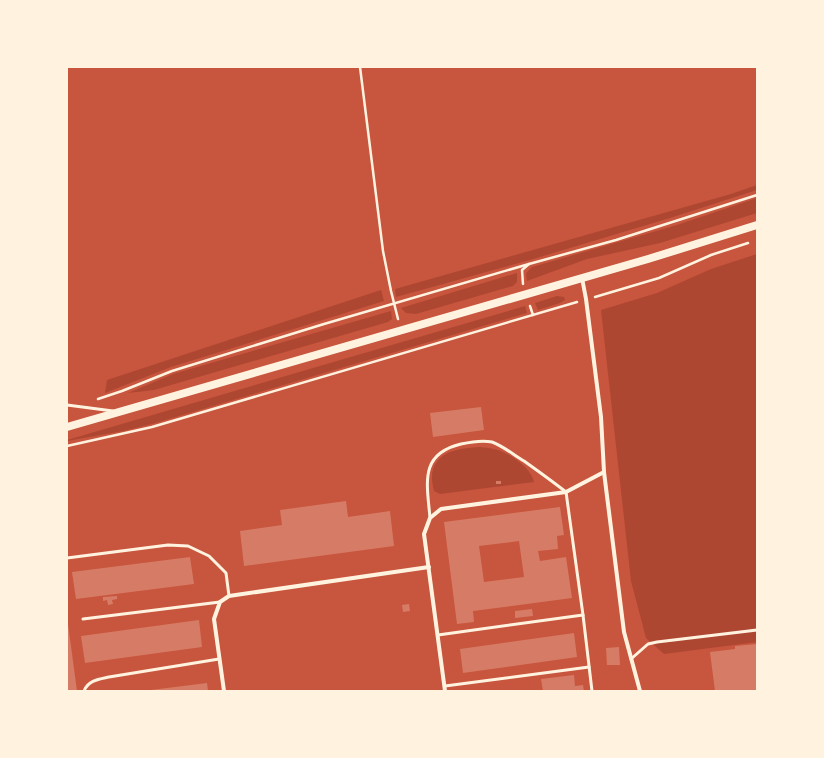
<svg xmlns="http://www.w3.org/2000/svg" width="824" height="758" viewBox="0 0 824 758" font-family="Lato,sans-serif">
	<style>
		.green { fill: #ae4732 }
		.building { fill: #d67c66; fill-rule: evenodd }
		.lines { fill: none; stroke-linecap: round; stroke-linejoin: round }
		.path { stroke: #fff3e0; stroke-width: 2.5 }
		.service { stroke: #fff3e0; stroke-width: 3 }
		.minor { stroke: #fff3e0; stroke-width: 4 }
		.secondary { stroke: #fff3e0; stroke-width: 8 }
	</style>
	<rect width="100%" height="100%" fill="#c8553d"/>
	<g class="green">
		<path d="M757,185V190L670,218L530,260L396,297L395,289L731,194Z"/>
		<path d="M757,198V213L660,243L587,259L527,281L526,273L532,267L677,225Z"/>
		<path d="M757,254V642L664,654L646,638L631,581L601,310L657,293L711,269Z"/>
		<path d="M517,273V282L513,286L416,314L406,313L401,308Z"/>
		<path d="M381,290L384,301L171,367L105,393L107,380Z"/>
		<path d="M557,296L564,297L565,300L560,303L538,310L535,303Z"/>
		<path d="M525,306L527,313L152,424L123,431L67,441V440Z"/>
		<path d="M391,311L392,319L388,322L154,390L128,393L173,374Z"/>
		<path d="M480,447C489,448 498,449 505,453C516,458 532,470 534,482L440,494L434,491C433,487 432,482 432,478C432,451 460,448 480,447Z"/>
	</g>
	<g class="building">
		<path d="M481,407L484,430L433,437L430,413Z"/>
		<rect x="496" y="481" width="5" height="3"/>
		<path d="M346,501L348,517L390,511L394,546L244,566L240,531L282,525L280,510Z"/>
		<path d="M560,507L564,535L557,536L558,549L538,551L540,561L566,557L572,598L473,611L474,622L457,624L444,522ZM519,541L524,577L484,582L479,546Z"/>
		<path d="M190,557L194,584L76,599L72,572Z"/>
		<path d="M117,596V599L112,600L113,604L108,605L107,600L103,601V597Z"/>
		<path d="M409,604L410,611L403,612L402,605Z"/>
		<path d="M532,609L533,616L515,618V611Z"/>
		<path d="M199,620L202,647L85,663L81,636Z"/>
		<path d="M67,624H68L77,691H67Z"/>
		<path d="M574,633L577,657L463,673L460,649Z"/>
		<path d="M757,644V691H715L710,652L735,649V646Z"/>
		<path d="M619,647L620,665H607L606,648Z"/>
		<path d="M574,675L575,686L583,685L584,691H543L541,679Z"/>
		<path d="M207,683L208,691H151V690Z"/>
	</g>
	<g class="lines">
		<g class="path">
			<path d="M360,67L383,251L391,291L398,319"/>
			<path d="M523,284L522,270L529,264L616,240L757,195"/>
			<path d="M595,297L659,278L711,255L748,243"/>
			<path d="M530,306L533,315"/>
			<path d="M98,399L122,391L172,371L324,324L529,264"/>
			<path d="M67,446L152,427L577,302"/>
		</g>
		<g class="service">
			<path d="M67,405L113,411"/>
			<path d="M430,518C427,483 419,454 461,444C470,442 483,440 492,442C503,446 514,455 524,461C538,471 552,481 566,492L583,615L592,691"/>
			<path d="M67,558L168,545L188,546L209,556L226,573L229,596"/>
			<path d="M83,619L220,602"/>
			<path d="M438,635L583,615"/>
			<path d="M631,659L648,644L657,642L757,630"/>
			<path d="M445,686L589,667"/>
			<path d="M84,691C88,680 100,679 109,677L219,659"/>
		</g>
		<g class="minor">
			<path d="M582,278L586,299L601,417L604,472L624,632L640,691"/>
			<path d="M224,691L214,619L220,602L229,596L429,567"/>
			<path d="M445,691L424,534L430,518L441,509L566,492L604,472"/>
		</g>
		<path class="secondary" d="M67,427L648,259L757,225"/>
	</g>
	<rect width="824" height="758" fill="none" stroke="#fff3e0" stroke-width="136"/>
</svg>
